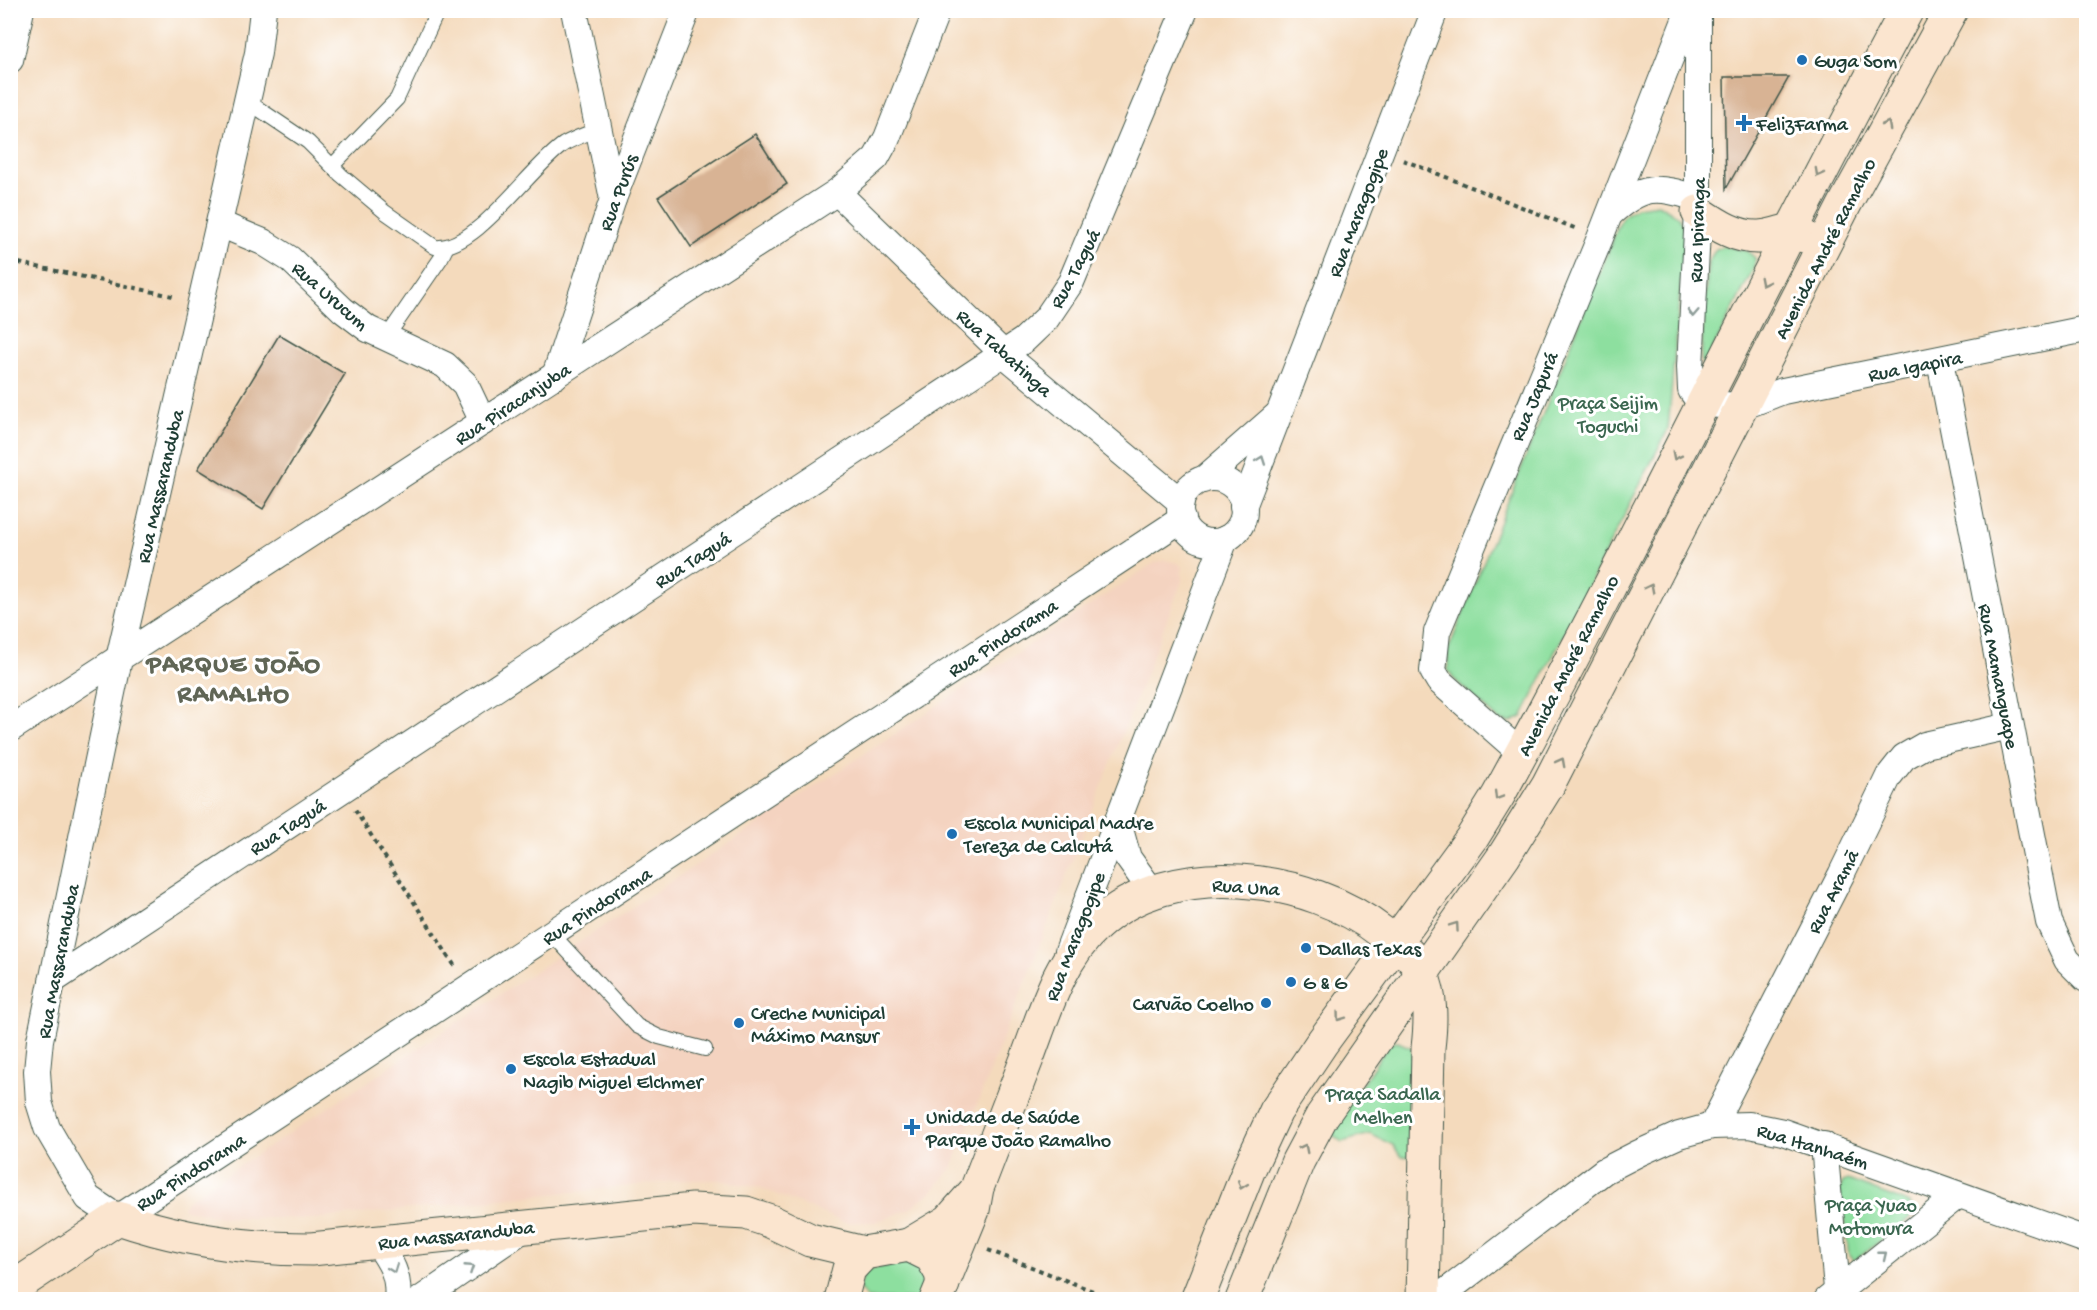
<svg xmlns="http://www.w3.org/2000/svg" width="2097" height="1310" viewBox="0 0 2097 1310" font-family="'Gochi Hand',sans-serif">
	<style>
		.built { fill: #f4d3c0 }
		.green { fill: #8ddf9f; stroke: #568e6a; stroke-width: 1.5 }
		.building { fill: #d8b394 }
		.lines { fill: none; stroke-linecap: round; stroke-linejoin: round }
		.lane-casing { stroke: #3f5548; stroke-width: 16 }
		.street-casing { stroke: #3f5548; stroke-width: 28 }
		.secondary-casing { stroke: #3f5548; stroke-width: 35 }
		.path { stroke: #3f5548; stroke-width: 4; stroke-dasharray: 4.5 4.5; stroke-linecap: butt }
		.lane { stroke: #fff; stroke-width: 14 }
		.street { stroke: #fff; stroke-width: 26 }
		.secondary { stroke: #fbe5cf; stroke-width: 33 }
		.oneway { stroke: #8d9182 }
		.oneway2 { stroke: #8f9e9a }
		.poi-dot { fill: #1f6fb2; stroke: #fff; stroke-width: 2 }
		.labels { text-anchor: middle; stroke-width: 6; stroke-linejoin: round; paint-order: stroke }
		.poi-label { font-size: 20px; fill: #1f3d34; stroke: #fff; text-anchor: start }
		.street-label { font-size: 20px; fill: #1f3d34; stroke: #fff }
		.park-label { font-size: 20px; fill: #3a664f; stroke: #fff }
		.district-label { font-size: 26px; font-weight: bold; letter-spacing: 1.5px; fill: #606656; stroke: #fff }
	</style>
	<rect width="100%" height="100%" fill="#fff"/>
	<filter id="ink" filterUnits="userSpaceOnUse"><feTurbulence type="fractalNoise" baseFrequency=".0167" numOctaves="2"/><feDisplacementMap in="SourceGraphic" scale="12" xChannelSelector="R" yChannelSelector="G"/><feConvolveMatrix kernelMatrix="1 2 1 2 8 2 1 2 1" color-interpolation-filters="sRGB"/></filter>
	<filter id="wash" filterUnits="userSpaceOnUse"><feTurbulence type="fractalNoise" baseFrequency=".008" numOctaves="4" result="noise"/><feDisplacementMap in="SourceGraphic" scale="24" xChannelSelector="R" yChannelSelector="G"/><feGaussianBlur stdDeviation="1.35" result="paint"/><feColorMatrix in="noise" values="0 0 0 0 0 0 0 0 0 0 0 0 0 0 0 0 0 1.4 0 .05"/><feComposite in="paint" operator="in"/></filter>
	<g filter="url(#wash)">
		<rect width="100%" height="100%" fill="#f4dabc"/>
		<path class="built" d="M1165,560L1177,563L1182,567V581L952,1168L932,1191L908,1210L875,1222H843L761,1188L718,1180H684L315,1219L225,1217L183,1209L185,1202L1154,563Z"/>
		<g class="green">
			<path d="M1658,204L1678,216L1685,233L1668,429L1522,717L1510,723L1499,720L1453,678L1448,670V651L1622,217L1637,207Z"/>
			<path d="M1723,246L1747,251L1755,258V266L1704,366L1701,361L1708,262L1716,249Z"/>
			<path d="M1398,1042L1412,1048V1157H1401L1393,1145L1370,1134L1342,1142L1329,1132L1390,1043Z"/>
			<path d="M1848,1180L1909,1203L1913,1209L1910,1218L1854,1261L1849,1256L1840,1189L1843,1182Z"/>
			<path d="M913,1261L928,1277L920,1299H868L859,1288L865,1270Z"/>
		</g>
		<g id="blocks">
			<g class="building">
				<path d="M1724,77H1789L1726,189Z"/>
				<path d="M755,134L787,184L691,247L658,197Z"/>
				<path d="M279,335L345,374L263,509L198,469Z"/>
			</g>
		</g>
	</g>
	<g filter="url(#ink)">
		<use href="#blocks" fill-opacity="0" stroke="#3f5548" stroke-width="1.5"/>
		<g class="lines">
			<defs>
				<g id="lane">
					<path d="M247,101L308,142L341,175L385,212L435,247C476,251 530,167 564,144C574,138 587,134 598,129"/>
					<path d="M332,166L397,99L438,10"/>
					<path d="M386,338L441,258L446,248"/>
					<path d="M552,934L637,1026L659,1037L705,1049"/>
				</g>
				<g id="street">
					<path d="M263,10L258,53L119,659L40,1040L37,1071L39,1102L47,1128L88,1198L118,1218L1182,519"/>
					<path d="M574,10L613,199"/>
					<path d="M1698,10V212L1690,367L1691,390L1701,404L1744,406L1783,391L2086,329"/>
					<path d="M10,60L21,10"/>
					<path d="M837,192L1004,354L1181,502"/>
					<path d="M1610,214C1643,184 1656,186 1697,198"/>
					<path d="M220,224L263,242L290,259L343,310L368,329L445,365L465,384L483,422"/>
					<path d="M1940,361L2049,922L2067,960L2086,979"/>
					<path d="M555,376L613,199L687,10"/>
					<circle cx="1212" cy="510" r="32"/>
					<path d="M1203,480L1276,416"/>
					<path d="M1243,507L1435,10"/>
					<path d="M10,729L837,192L876,158L887,138L937,10"/>
					<path d="M1522,754L1439,681L1433,671L1437,632L1600,238L1689,10"/>
					<path d="M1118,822L1128,858L1151,890"/>
					<path d="M1068,951L1225,539"/>
					<path d="M52,981L1024,340L1046,319L1071,282L1185,10"/>
					<path d="M1712,1126L1841,875L1889,776L1904,757L1925,745L2010,726"/>
					<path d="M1824,1145L1838,1300"/>
					<path d="M377,1242C390,1261 400,1275 397,1300"/>
					<path d="M420,1300L528,1226"/>
					<path d="M1435,1300L1604,1171L1639,1153L1679,1135L1712,1126L1749,1125L1783,1132L2086,1240"/>
					<path d="M1827,1300L1957,1196"/>
				</g>
				<g id="secondary">
					<path d="M1698,212C1716,224 1736,238 1759,237C1780,236 1783,226 1804,236"/>
					<path d="M909,1245L949,1221L973,1194"/>
					<path d="M10,1290L118,1218C182,1240 244,1249 311,1249L693,1210L746,1213L770,1221L810,1240L864,1253"/>
					<path d="M842,1296L849,1269L864,1253L909,1245L931,1256L941,1273L943,1284"/>
					<path d="M936,1300L973,1210L977,1188C994,1144 1011,1100 1028,1056C1045,1011 1060,958 1097,925C1171,856 1309,874 1383,933C1398,945 1413,954 1421,972C1432,997 1431,1022 1428,1048L1423,1300"/>
					<path d="M1197,1300L1249,1169L1276,1111L1321,1044L1472,838L1498,796C1640,538 1766,270 1907,10"/>
					<path d="M1242,1300L1298,1161L1322,1116L1504,856L1548,785L1846,202L1951,10"/>
				</g>
			</defs>
			<use href="#lane" class="lane-casing"/>
			<use href="#street" class="street-casing"/>
			<use href="#secondary" class="secondary-casing"/>
			<g class="path">
				<path d="M1403,160L1577,229"/>
				<path d="M10,261L177,297"/>
				<path d="M355,810L456,968"/>
				<path d="M988,1250L1116,1300"/>
			</g>
			<use href="#lane" class="lane"/>
			<use href="#street" class="street"/>
			<use href="#secondary" class="secondary"/>
		</g>
		<defs><path id="oneway-chevron" d="M-2-3.5L2.5 0L-2 3.5" fill="none" stroke-width="1.6" stroke-linecap="round" stroke-linejoin="round" transform="scale(1.5)"/></defs>
		<g class="oneway">
			<use href="#oneway-chevron" transform="translate(1887 125) rotate(-62)"/>
			<use href="#oneway-chevron" transform="translate(1819 173) rotate(118)"/>
			<use href="#oneway-chevron" transform="translate(1764 282) rotate(117)"/>
			<use href="#oneway-chevron" transform="translate(1676 456) rotate(117)"/>
			<use href="#oneway-chevron" transform="translate(1650 588) rotate(-63)"/>
			<use href="#oneway-chevron" transform="translate(1561 762) rotate(-62)"/>
			<use href="#oneway-chevron" transform="translate(1498 796) rotate(121)"/>
			<use href="#oneway-chevron" transform="translate(1455 926) rotate(-55)"/>
			<use href="#oneway-chevron" transform="translate(1340 1017) rotate(126)"/>
			<use href="#oneway-chevron" transform="translate(1304 1148) rotate(-63)"/>
			<use href="#oneway-chevron" transform="translate(1242 1185) rotate(111)"/>
		</g>
		<g class="oneway2">
			<use href="#oneway-chevron" transform="translate(1693 313) rotate(93)"/>
			<use href="#oneway-chevron" transform="translate(1261 460) rotate(-70)"/>
			<use href="#oneway-chevron" transform="translate(1883 1255) rotate(-39)"/>
			<use href="#oneway-chevron" transform="translate(470 1268) rotate(-33)"/>
			<use href="#oneway-chevron" transform="translate(393 1269) rotate(69)"/>
		</g>
	</g>
	<g class="poi-dot">
		<circle cx="1802" cy="60" r="6"/>
		<path d="M1741 114h6v6h6v6h-6v6h-6v-6h-6v-6h6z"/>
		<circle cx="952" cy="834" r="6"/>
		<circle cx="1306" cy="948" r="6"/>
		<circle cx="1291" cy="982" r="6"/>
		<circle cx="1266" cy="1003" r="6"/>
		<circle cx="739" cy="1023" r="6"/>
		<circle cx="511" cy="1069" r="6"/>
		<path d="M909 1118h6v6h6v6h-6v6h-6v-6h-6v-6h6z"/>
	</g>
	<g class="labels">
		<g class="poi-label">
			<text x="1814" y="67">Guga Som</text>
			<text x="1756" y="130">FelizFarma</text>
			<text x="964" y="829">Escola Municipal Madre<tspan x="964" dy="23">Tereza de Calcutá</tspan></text>
			<text x="1318" y="955">Dallas Texas</text>
			<text x="1303" y="989">G &amp; G</text>
			<text x="1254" y="1010" text-anchor="end">Carvão Coelho</text>
			<text x="751" y="1019">Creche Municipal<tspan x="751" dy="23">Máximo Mansur</tspan></text>
			<text x="523" y="1065">Escola Estadual<tspan x="523" dy="23">Nagib Miguel Elchmer</tspan></text>
			<text x="926" y="1123">Unidade de Saúde<tspan x="926" dy="23">Parque João Ramalho</tspan></text>
		</g>
		<g class="street-label">
			<text transform="translate(617 192) rotate(-70)" y="7">Rua Purús</text>
			<text transform="translate(1357 212) rotate(-69)" y="7">Rua Maragogipe</text>
			<text transform="translate(1696 230) rotate(-88)" y="7">Rua Ipiranga</text>
			<text transform="translate(1824 248) rotate(-63)" y="7">Avenida André Ramalho</text>
			<text transform="translate(1074 268) rotate(-62)" y="7">Rua Taguá</text>
			<text transform="translate(331 295) rotate(41)" y="7">Rua Urucum</text>
			<text transform="translate(1005 352) rotate(42)" y="7">Rua Tabatinga</text>
			<text transform="translate(1915 365) rotate(-11)" y="7">Rua Igapira</text>
			<text transform="translate(1533 396) rotate(-67)" y="7">Rua Japurá</text>
			<text transform="translate(512 403) rotate(-33)" y="7">Rua Piracanjuba</text>
			<text transform="translate(159 486) rotate(-77)" y="7">Rua Massaranduba</text>
			<text transform="translate(692 559) rotate(-33)" y="7">Rua Taguá</text>
			<text transform="translate(1002 637) rotate(-33)" y="7">Rua Pindorama</text>
			<text transform="translate(1567 665) rotate(-63)" y="7">Avenida André Ramalho</text>
			<text transform="translate(2000 676) rotate(79)" y="7">Rua Mamanguape</text>
			<text transform="translate(287 826) rotate(-33)" y="7">Rua Taguá</text>
			<text transform="translate(1246 886) rotate(4)" y="7">Rua Una</text>
			<text transform="translate(1832 891) rotate(-63)" y="7">Rua Aramã</text>
			<text transform="translate(596 905) rotate(-33)" y="7">Rua Pindorama</text>
			<text transform="translate(1074 936) rotate(-69)" y="7">Rua Maragogipe</text>
			<text transform="translate(57 961) rotate(-79)" y="7">Rua Massaranduba</text>
			<text transform="translate(1813 1145) rotate(17)" y="7">Rua Itanhaém</text>
			<text transform="translate(190 1171) rotate(-33)" y="7">Rua Pindorama</text>
			<text transform="translate(456 1234) rotate(-6)" y="7">Rua Massaranduba</text>
		</g>
		<g class="park-label">
			<text x="1608" y="409">Praça Seijim<tspan x="1608" dy="23">Toguchi</tspan></text>
			<text x="1383" y="1100">Praça Sadalla<tspan x="1383" dy="23">Melhen</tspan></text>
			<text x="1871" y="1211">Praça Yuao<tspan x="1871" dy="23">Motomura</tspan></text>
		</g>
		<g class="district-label">
			<text x="234" y="671">PARQUE JOÃO<tspan x="234" dy="30">RAMALHO</tspan></text>
		</g>
	</g>
	<rect width="2097" height="1310" fill="none" stroke="#fff" stroke-width="36"/>
</svg>
